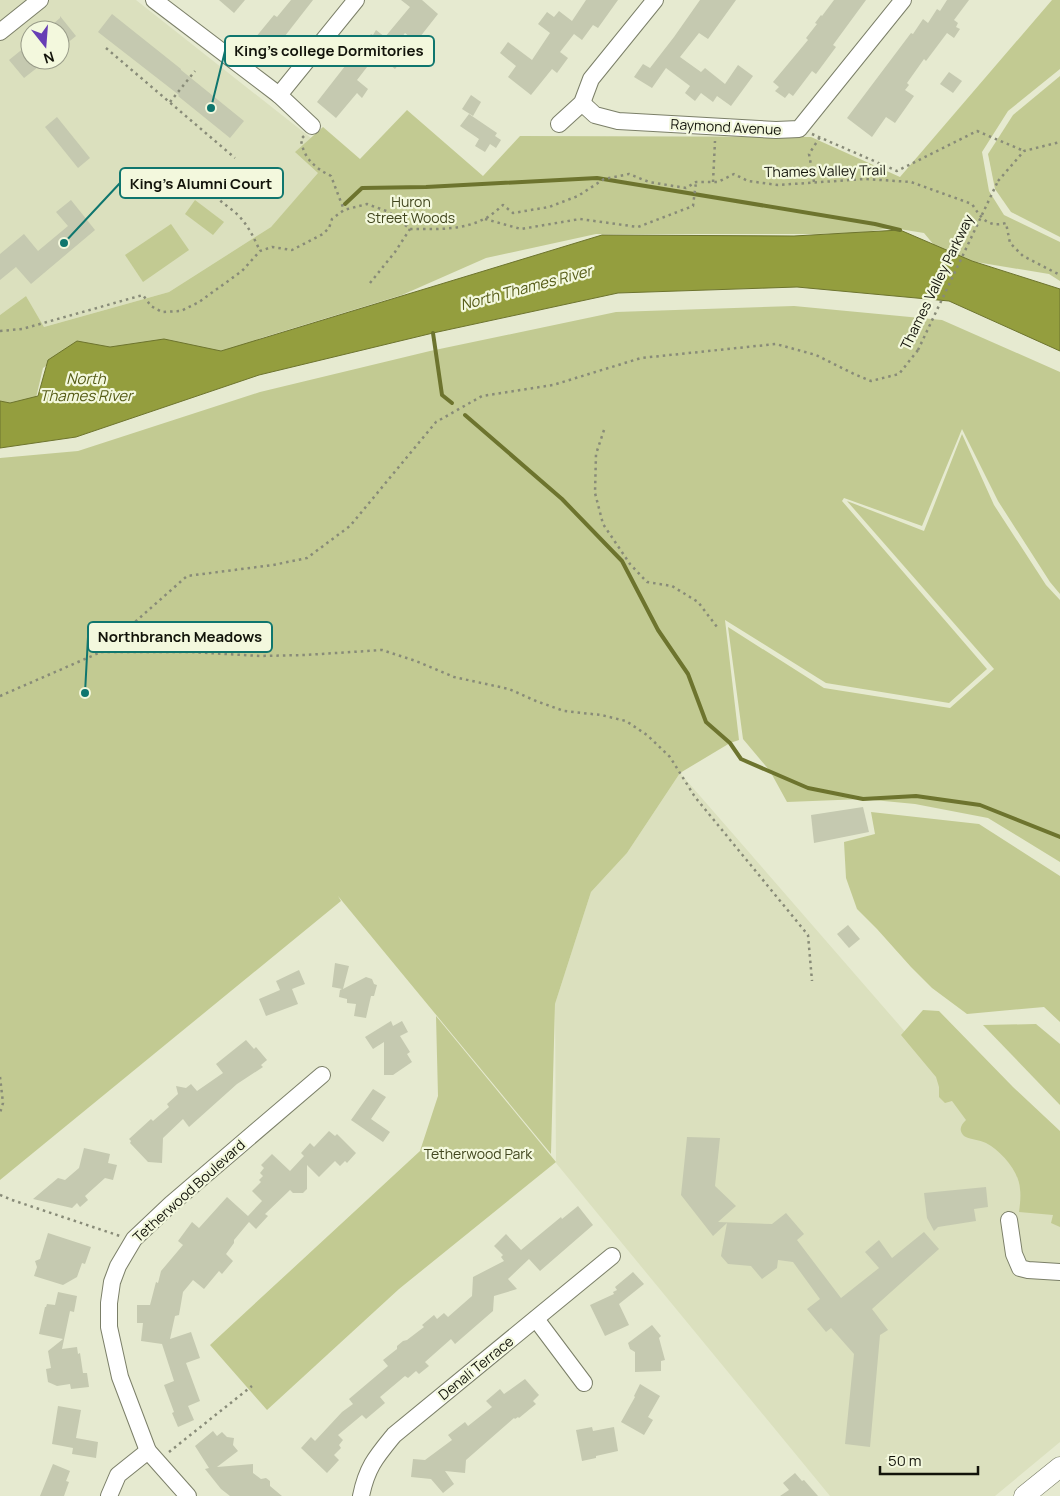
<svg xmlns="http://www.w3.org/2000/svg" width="1060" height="1496" viewBox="0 0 1060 1496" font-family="Manrope,sans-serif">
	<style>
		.built { fill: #dbe0be; fill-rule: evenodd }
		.green { fill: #c2ca92 }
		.water { fill: #949e3e; stroke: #6d742e }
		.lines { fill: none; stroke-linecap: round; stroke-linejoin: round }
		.stream { stroke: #6d742e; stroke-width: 4 }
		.building { fill: #c5c9b0 }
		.minor-casing { stroke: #7b7f68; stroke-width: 18 }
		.major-casing { stroke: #7b7f68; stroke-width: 21 }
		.path { stroke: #888b78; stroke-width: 2.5; stroke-dasharray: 2.5 4; stroke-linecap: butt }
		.minor { stroke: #fff; stroke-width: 16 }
		.major { stroke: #fff; stroke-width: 20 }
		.path-bridge { stroke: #888b78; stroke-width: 2.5; stroke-dasharray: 2.5 4; stroke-linecap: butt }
		.labels { text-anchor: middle; stroke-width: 4.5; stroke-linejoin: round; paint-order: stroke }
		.street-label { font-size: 14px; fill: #12130a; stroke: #f3f8dd }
		.park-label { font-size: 14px; fill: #41461e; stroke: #f3f8dd }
		.water-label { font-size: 15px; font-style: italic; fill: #565c17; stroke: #f3f8dd }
		.leader { fill: none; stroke: #0f766e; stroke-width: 2 }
		.callout-dot { fill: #0f766e; stroke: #f3f8dd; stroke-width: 2 }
		.callout { fill: #f3f8dd; stroke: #0f766e; stroke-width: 2 }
		.callout-label { font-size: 15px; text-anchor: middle; font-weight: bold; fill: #12130a }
	</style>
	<rect width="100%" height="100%" fill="#e6ead0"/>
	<g class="built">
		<path d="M0,0H136L311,138L296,152L319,173L271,227L169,292L44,327L26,296L0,315ZM30,30H60V60H30Z"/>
		<path d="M680,773L1060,1210V1442L995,1496H830L556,1163L555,1004L591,892L627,853Z"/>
	</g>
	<g class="green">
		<path d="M1052,0H1060V69L1008,111L982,152L989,191L1004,215L1060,242V281L1049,274L964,260L939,251L924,233L893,228L857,233L814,234H596L486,258L402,295L261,338L219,358L108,354L73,347L43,368L35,402L0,407V315L26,296L44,327L169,292L271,227L318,173L295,152L323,127L360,159L407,110L483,176L520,136L811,137L900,177Z"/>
		<path d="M1060,76V237L1011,212L995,189L988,154L1013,115Z"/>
		<path d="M195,200L224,222L213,235L185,214Z"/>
		<path d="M171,224L189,250L143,282L125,255Z"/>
		<path d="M794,306L942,320L1060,372V594L1050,582L998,501L962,429L922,526L844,498L842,501L987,669L949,703L826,683L725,620L739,740L730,743L680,773L627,853L591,892L555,1004L551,1154L338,896L341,901L0,1180V458L78,451L260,392L430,351L616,312Z"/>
		<path d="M962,434L994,505L1046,585L1060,600V862L988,818L915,804L863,799L787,802L770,771L743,739L728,627L824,688L950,708L994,669L847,501L924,531Z"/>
		<path d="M871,812L979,824L1060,876V1022L1044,1007L967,1014L932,988L911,967L877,929L857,909L846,878L844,842L875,834Z"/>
		<path d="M923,1010L939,1011L1013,1087L1060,1131V1227L1051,1223L1053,1215L1019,1212C1020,1204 1021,1196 1020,1189C1019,1171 1001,1151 986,1143C980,1140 968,1139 964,1136C958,1130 961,1125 966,1120L952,1101L945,1103L939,1097V1087L936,1077L901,1035Z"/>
		<path d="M436,1016L556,1162L399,1289L267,1410L210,1345L420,1151L438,1096Z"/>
		<path d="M1036,1024L1060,1044V1105L983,1025Z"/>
	</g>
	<path class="water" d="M900,230L972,261L1060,289V351L949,301L797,287L618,293L433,333L259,375L76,437L0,448V401L10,403L38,396L48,360L77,341L110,347L164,339L221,351L602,235L794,236Z"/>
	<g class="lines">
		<g class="stream">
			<path d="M345,204L362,188L426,187L597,178L875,224L900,230"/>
			<path d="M433,333L442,395L452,403"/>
			<path d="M465,415L562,499L622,561L658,630L688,674L706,722L730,743L741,759L808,788L863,799L916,796L980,805L1060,837"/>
		</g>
	</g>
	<g class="building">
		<path d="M219,0H245L234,13Z"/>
		<path d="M291,0H313L267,59L250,44L274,15L277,17Z"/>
		<path d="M401,0H422L438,14L416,42L405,33L392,51L403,59L395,69L383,59L381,63L374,58L357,80L368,89L362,98L357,93L336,118L317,102L349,61L351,62L371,34L373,35L376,30L385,37L410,7Z"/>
		<path d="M586,0H618L598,28L593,25L582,40L574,34L560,52L568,58L557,73L552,69L531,95L508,77L516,66L500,53L508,42L532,60L550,33L538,24L547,12L554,17L559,11L572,21Z"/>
		<path d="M700,0H736L708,39L699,33L680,57L701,72L705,68L725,84L738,65L753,76L731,106L717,96L713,102L701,93L695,101L685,93L690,86L666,68L652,88L634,77L643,64L650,68L674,37Z"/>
		<path d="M834,0H866L833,45L836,47L816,74L812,71L793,96L789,93L785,98L775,91L779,87L773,82L808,40L806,38L817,24L815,23L821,15L822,16Z"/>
		<path d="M947,0H969L954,20L958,23L956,27L960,29L954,38L947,33L926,61L924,59L907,83L909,85L905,90L914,96L895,123L886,117L872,137L847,118L911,33L913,34L923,19L928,23L937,9L940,11Z"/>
		<path d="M112,14L181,69V70L244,121L230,138L178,96L179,95L98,32Z"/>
		<path d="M60,16L76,36L60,49V30H46L60,18Z"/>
		<path d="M30,43V60H47L24,78L9,60Z"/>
		<path d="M949,72L962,81L953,93L940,84Z"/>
		<path d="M471,95L481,102L473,116L462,109Z"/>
		<path d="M469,114L497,133L495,136L501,140L496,148L490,144L485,152L475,146L479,139L460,126Z"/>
		<path d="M57,117L90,158L78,168L45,127Z"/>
		<path d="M71,200L95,230L31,284L16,267L0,280V254L24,234L38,251L68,226L56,212Z"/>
		<path d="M863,807L869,832L814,843L811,815Z"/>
		<path d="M848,925L860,939L849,948L837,934Z"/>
		<path d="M335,963L349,966L343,989L366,977L372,979L374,984L377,985L374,996H371L366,1018L354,1016L356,1004L347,1003V999L339,997L340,990L342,989L332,987Z"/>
		<path d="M299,970L305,984L292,989L298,1004L266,1016L259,999L280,990L276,981Z"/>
		<path d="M391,1021L393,1026L402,1021L408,1032L400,1036L410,1052L407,1054L412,1062L393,1075H384V1042L373,1049L365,1037Z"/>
		<path d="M246,1040L254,1049L256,1047L267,1060L261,1065L263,1067L237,1084L189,1127L183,1119L163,1138L162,1163L148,1162L130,1143L131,1141L129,1139L151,1119L153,1121L169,1107L167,1104L178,1094L176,1086L186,1088L191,1084L197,1091L223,1073L216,1064Z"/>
		<path d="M373,1089L386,1097L371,1119L390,1132L383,1142L351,1120Z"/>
		<path d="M329,1131L335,1136L337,1134L356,1153L347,1163L345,1161L340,1166L335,1161L319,1177L307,1165V1189L303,1193H293L290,1190L265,1214L268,1216L256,1229L249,1222L234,1240V1243L226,1254L233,1261L222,1274L219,1271L204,1289L193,1280L183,1292L179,1315L175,1316L170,1339L191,1332L200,1358L186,1363L200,1401L188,1406L194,1420L178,1427L172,1413L174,1412L164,1385L174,1381L162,1344L141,1341L143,1323H137V1305H150L156,1282L158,1283L161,1271L183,1245L178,1241L192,1222L199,1228L227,1197L248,1216L262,1201L252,1191L261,1182L259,1180L263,1176L260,1173L264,1168L261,1165L272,1154L290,1171L304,1156L301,1153L310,1143L314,1147Z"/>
		<path d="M687,1137L720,1138L715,1186L736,1206L718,1222L772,1224L786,1213L804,1234L797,1240L841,1298L879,1268L865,1252L879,1240L892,1258L924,1232L939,1249L872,1309L888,1330L880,1335L870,1447L845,1444L854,1354L831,1328L826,1332L807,1309L820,1299L793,1262L778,1260L777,1268L762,1279L751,1266L728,1264L721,1256L727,1223L713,1236L681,1195Z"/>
		<path d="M84,1148L110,1154L108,1163L117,1165L113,1180L105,1178L85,1196L88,1200L80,1207L77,1203L72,1208L33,1199L58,1178L65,1180L79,1168Z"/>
		<path d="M986,1187L988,1207L974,1209L976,1221L938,1227L934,1231L927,1218L924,1193Z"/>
		<path d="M578,1206L593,1225L540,1271L529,1259L508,1279L517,1289L494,1296L493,1311L455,1344L451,1339L425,1362L429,1366L419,1374L416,1371L408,1378L405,1376L380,1397L385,1403L366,1419L362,1415L338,1435L343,1440L339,1445L341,1448L334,1455L339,1460L327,1473L301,1448L311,1437L315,1441L342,1412L353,1404L349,1399L388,1366L383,1360L397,1349V1346L403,1341L407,1340L424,1327L422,1325L434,1315L437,1319L444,1313L448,1317L472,1296L473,1277L504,1261L501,1257L503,1255L494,1246L506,1234L521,1250L561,1217L562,1219Z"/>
		<path d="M48,1233L91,1247L85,1264L82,1263L77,1277L63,1285L34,1276L37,1267L35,1261L40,1259Z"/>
		<path d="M633,1272L644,1284L619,1304L629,1325L605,1336L590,1305L614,1294L613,1292L617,1290L615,1287Z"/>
		<path d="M58,1292L77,1296L74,1312L70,1311L62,1349L77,1347L78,1354L80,1353L83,1373H87L89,1387L71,1389L70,1384L57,1386L48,1382L46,1369L51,1368L48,1351L63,1339L39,1334L45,1307H46L47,1304L55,1305Z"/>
		<path d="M652,1325L661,1336L659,1338L665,1360L661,1361V1371L635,1372V1352L630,1349L628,1343Z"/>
		<path d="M525,1379L539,1395L533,1401L536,1404L519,1418L518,1417L515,1419L514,1418L466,1460L465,1473L445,1471L454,1484L443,1493L431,1479L411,1477L413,1459L425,1460L452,1440L448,1435L465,1422L468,1426L492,1407L486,1401L500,1389L504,1394Z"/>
		<path d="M640,1384L660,1396L648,1417L653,1420L644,1435L621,1422L635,1397L634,1396Z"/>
		<path d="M58,1406L81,1410L76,1438L98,1442L96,1458L72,1454L73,1448L52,1444Z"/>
		<path d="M592,1427L593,1431L614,1427L618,1451L596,1456V1458L582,1461L576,1430Z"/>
		<path d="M213,1431L217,1436L222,1432L227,1437L234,1438L233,1445L238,1451L217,1467L253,1464V1473L261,1479L266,1478L270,1481V1486L282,1496H230L221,1489L205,1469L209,1468L195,1446Z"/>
		<path d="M53,1464L70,1471L66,1481L69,1482L64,1496H40Z"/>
		<path d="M795,1473L802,1481L804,1480L818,1496H780L789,1490L783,1483Z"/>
	</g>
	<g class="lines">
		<defs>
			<g id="minor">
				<path d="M154,0L279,95L312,126"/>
				<path d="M0,32L40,0"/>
				<path d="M279,95L356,0"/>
				<path d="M582,103L595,115L618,121L776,130L799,129L903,0"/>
				<path d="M559,124L582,103L591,79L655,0"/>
				<path d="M1009,1220L1014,1254L1020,1268L1028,1270L1060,1272"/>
				<path d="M536,1319L584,1383"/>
				<path d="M109,1496L118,1475L148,1451"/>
				<path d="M188,1496L148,1451L120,1377L109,1327V1303L112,1282L118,1266L134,1239L171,1204L322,1075"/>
				<path d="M361,1496C367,1467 376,1457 394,1435L612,1256"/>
			</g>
			<path id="major" d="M1024,1496L1060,1467"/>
		</defs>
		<use href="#minor" class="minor-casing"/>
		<use href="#major" class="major-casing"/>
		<g class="path">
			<path d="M106,48L235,158"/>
			<path d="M170,102L195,71"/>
			<path d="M812,134L897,171L977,131L1024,151"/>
			<path d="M304,136L301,139C303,158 315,168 331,176L344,210"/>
			<path d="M998,181L1024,151L1060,142"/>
			<path d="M713,182L715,141"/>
			<path d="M814,182L809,154L820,137"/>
			<path d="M213,185L211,188C216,201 229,206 239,216C249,227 254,238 260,251"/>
			<path d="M485,219L521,229L580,219L638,227L693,206L696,182"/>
			<path d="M370,283L395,252L410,229"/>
			<path d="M0,331L22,329L143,295L151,306L162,312L181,311L199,302L242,271L260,251L272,247L292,250L323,234L329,228L332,219L344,210L367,204L389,212L410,229C434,229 461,231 484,219C491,216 497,210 503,205L513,213L549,207L578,196L604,179L629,174L649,182L686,188L696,182H718L734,174L748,181L778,185L865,179L911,182L972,204C981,218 988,228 1006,223L1010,243L1023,256L1060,275"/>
			<path d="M604,430L596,454L595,493L603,524L630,564L647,582L672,586L698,602L717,627"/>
			<path d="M101,652H192L260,656L305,655L382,650L416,661L454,677L509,689L536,701L564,711L601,715L626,721L647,735L670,757L695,797L808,935L812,981"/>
			<path d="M0,696L101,652L187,576L273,565L307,558L350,526L436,422L482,396L553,385L641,358L776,344L816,355L854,374L871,381L899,374L918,350"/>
			<path d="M0,1077L3,1103L0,1113"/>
			<path d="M0,1195L12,1200L120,1236"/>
			<path d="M169,1452L252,1386"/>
		</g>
		<use href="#minor" class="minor"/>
		<use href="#major" class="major"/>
		<path class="path-bridge" d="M918,350L998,181"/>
	</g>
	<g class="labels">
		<g class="street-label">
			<text transform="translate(726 127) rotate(3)" y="5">Raymond Avenue</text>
			<text transform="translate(825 171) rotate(-1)" y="5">Thames Valley Trail</text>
			<text transform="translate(937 282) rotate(-64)" y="5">Thames Valley Parkway</text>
			<text transform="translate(189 1191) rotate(-42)" y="5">Tetherwood Boulevard</text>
			<text transform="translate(476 1368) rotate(-39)" y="5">Denali Terrace</text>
		</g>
		<g class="park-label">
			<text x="411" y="207">Huron<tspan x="411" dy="16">Street Woods</tspan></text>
			<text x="478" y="1159">Tetherwood Park</text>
		</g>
		<g class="water-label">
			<text transform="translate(526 288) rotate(-15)" y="5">North Thames River</text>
			<text x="86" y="384">North<tspan x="86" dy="17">Thames River</tspan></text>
		</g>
	</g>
	<path class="leader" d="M211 108L225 51M64 243L120 183M85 693L88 637"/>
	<g class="callout-dot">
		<circle cx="211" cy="108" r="5"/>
		<circle cx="64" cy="243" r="5"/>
		<circle cx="85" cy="693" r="5"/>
	</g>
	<g class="callout">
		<rect x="225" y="36" width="209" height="30" rx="5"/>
		<rect x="120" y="168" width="163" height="30" rx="5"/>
		<rect x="88" y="622" width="184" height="30" rx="5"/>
	</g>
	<g class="callout-label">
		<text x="329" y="56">King's college Dormitories</text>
		<text x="201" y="189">King’s Alumni Court</text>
		<text x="180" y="642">Northbranch Meadows</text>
	</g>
	<g transform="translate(45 45) rotate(163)"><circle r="24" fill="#f3f8dd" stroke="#999c89"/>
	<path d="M0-4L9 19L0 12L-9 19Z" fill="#673db5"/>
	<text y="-8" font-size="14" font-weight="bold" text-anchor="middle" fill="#12130a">N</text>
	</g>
	<path d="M880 1466v8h98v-8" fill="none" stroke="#12130a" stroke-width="2.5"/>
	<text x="888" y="1466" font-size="15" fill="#12130a" stroke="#f3f8dd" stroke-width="4" paint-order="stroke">50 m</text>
</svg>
